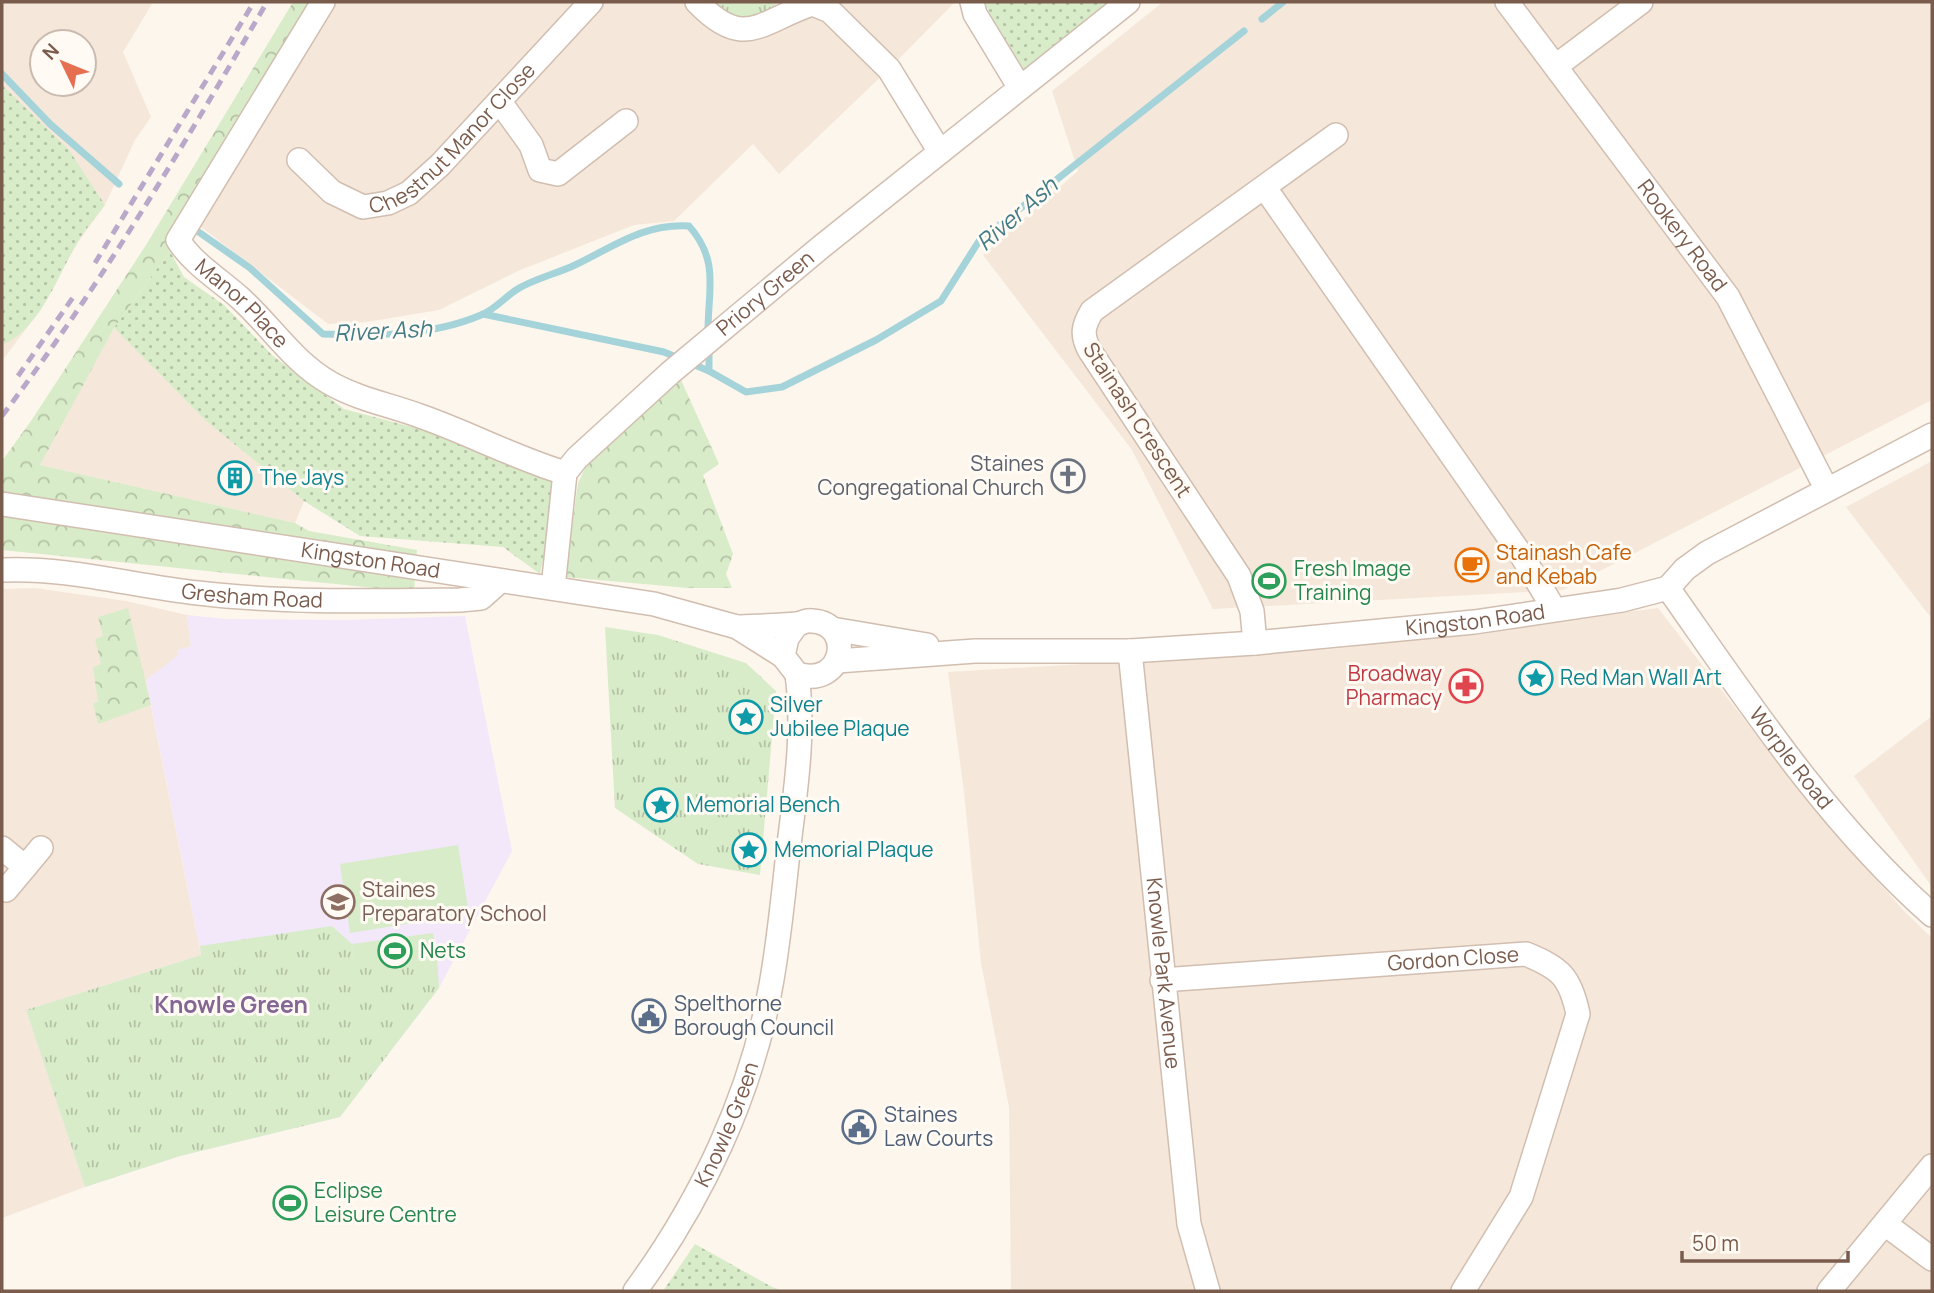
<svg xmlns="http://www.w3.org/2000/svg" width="1934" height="1293" viewBox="0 0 1934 1293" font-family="Manrope,sans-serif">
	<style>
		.residential { fill: #f5e8da; fill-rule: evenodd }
		.education { fill: #f3e8fa }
		.grass { fill: url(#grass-tufts) }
		.forest { fill: url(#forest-crowns) }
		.park { fill: url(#park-dots) }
		.garden { fill: #d8ecc9 }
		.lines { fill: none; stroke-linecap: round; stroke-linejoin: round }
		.stream { stroke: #a5d3da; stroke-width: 7 }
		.minor-casing { stroke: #d1beb0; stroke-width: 26 }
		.minor { stroke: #fff; stroke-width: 23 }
		.rail { stroke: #b9a8c9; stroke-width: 5; stroke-dasharray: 10 7; stroke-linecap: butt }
		.labels { text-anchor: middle; stroke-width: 6; stroke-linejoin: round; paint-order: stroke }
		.street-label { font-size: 21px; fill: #7a5c4d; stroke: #fffaf3 }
		.worship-label { font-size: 21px; fill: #5b616d; stroke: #fffaf3; text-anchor: end }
		.culture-label { font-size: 21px; fill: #0d838f; stroke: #fffaf3; text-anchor: start }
		.food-label { font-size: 21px; fill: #c56008; stroke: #fffaf3; text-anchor: start }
		.leisure-label { font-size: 21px; fill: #27864d; stroke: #fffaf3; text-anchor: start }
		.health-label { font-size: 21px; fill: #be3a42; stroke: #fffaf3; text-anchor: end }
		.education-label { font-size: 21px; fill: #785e54; stroke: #fffaf3; text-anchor: start }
		.service-label { font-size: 21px; fill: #4e5e75; stroke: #fffaf3; text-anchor: start }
		.water-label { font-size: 23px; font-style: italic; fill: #437c86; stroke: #fffaf3 }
		.neighbourhood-label { font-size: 23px; font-weight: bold; fill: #846695; stroke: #fffaf3 }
	</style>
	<defs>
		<pattern id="grass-tufts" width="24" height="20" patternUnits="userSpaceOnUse" patternTransform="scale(1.75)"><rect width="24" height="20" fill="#d8ecc9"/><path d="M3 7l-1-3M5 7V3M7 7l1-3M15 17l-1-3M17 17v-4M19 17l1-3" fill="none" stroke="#b4c2a5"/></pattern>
		<pattern id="forest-crowns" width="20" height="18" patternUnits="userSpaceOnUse" patternTransform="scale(1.75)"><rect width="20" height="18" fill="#d8ecc9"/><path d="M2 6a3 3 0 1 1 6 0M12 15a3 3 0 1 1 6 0" fill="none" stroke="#b4c2a5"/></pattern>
		<pattern id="park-dots" width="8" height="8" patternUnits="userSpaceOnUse" patternTransform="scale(1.75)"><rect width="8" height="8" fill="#d8ecc9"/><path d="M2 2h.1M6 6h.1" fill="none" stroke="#b4c2a5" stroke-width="1.8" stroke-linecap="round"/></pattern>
	</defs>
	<rect width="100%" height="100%" fill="#fdf6ec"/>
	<g class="residential">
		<path d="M2,2H153L123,52L151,117L135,140L105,205L78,242L40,310L2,361ZM42,42H84V84H42Z"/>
		<path d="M311,2H955L889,69L779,174L753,144L674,221L634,225L518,271L439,310L367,322L328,324L184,214Z"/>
		<path d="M1163,2H1932V400L1563,590L1213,609L1132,450L983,255L1078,171L1052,91Z"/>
		<path d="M114,328L205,420L304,501L295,523L39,465Z"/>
		<path d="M1932,461V619L1846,507Z"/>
		<path d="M35,588L126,601L187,615L191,646L146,681L201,955L26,1010L85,1187L2,1218V589Z"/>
		<path d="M1658,608L1805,798L1903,910L1932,938V1291H1011L1009,1107L981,963L964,792L948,672L1334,649Z"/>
		<path d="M1932,716V887L1854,776Z"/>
	</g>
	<path class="education" d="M187,615L226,619L345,620L465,616L512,851L439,988L340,1117L180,1156L85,1187L26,1010L201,955L146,680L177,656V650L191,646Z"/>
	<g class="grass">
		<path d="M705,2H776L773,12L739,25Z"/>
		<path d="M605,627L658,635L746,663L776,691L760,875L698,864L615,808Z"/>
		<path d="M332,926L352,944L356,968L437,957L439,988L340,1117L180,1156L85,1187L26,1010L201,955L200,946Z"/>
	</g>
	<g class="forest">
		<path d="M293,2H311L184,214L170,251L114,328L40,465L295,523L309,531L417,550L414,592L2,550V461L31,421L146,245Z"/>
		<path d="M681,380L719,464L703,475L733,554L726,574L732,588H688L565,577L578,483L594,449Z"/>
		<path d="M128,608L151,705L98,724L93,703L98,702L93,667L101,664L95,639L103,636L98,617Z"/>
	</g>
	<g class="park">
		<path d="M985,2H1127L1020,88Z"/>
		<path d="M2,85L69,150L105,205C95,218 84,231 76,245C56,279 40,329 2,345Z"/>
		<path d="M170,251L184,277L224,305L272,355L344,409L442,435L560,477L540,574L503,547L360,536L304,501L205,420L114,328Z"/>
		<path d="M695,1244L772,1287L783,1291H663Z"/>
	</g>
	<g class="garden">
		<path d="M458,845L469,914L350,933L340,864Z"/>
		<path d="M433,933L437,957L356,969L352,944Z"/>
	</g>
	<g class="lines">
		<g class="stream">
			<path d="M1262,19L1283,2"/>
			<path d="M2,74L50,124L119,184"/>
			<path d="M193,228L250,268L323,334C376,336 432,336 481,315C494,310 504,298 516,290C533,279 556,274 575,265C613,247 644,223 689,226C721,262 707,293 708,336"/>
			<path d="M483,314L664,352L709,371"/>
			<path d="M709,348V371L746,392L782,387L876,340L941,301L979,241L1244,31"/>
		</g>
		<defs>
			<g id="minor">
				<path id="s1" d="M323,2L178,240C192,263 220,280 240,298C271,326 293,362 330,383C358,399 390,405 420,416C469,433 515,458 565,473"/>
				<path d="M697,2C743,50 759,23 809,5"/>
				<path d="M808,2L830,11L889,69L940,152"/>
				<path d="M972,2L975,14L1020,88"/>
				<path id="s2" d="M1507,2L1728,297L1826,488"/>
				<path d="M1556,66L1641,2"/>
				<path d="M500,102L531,145L540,170L558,174L626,121"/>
				<path id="s3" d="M299,160L332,192L363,207L388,203L409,193L440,165L591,2"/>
				<path d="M1265,188L1522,556L1554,609"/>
				<path id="s4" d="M2,504L654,604L737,627L783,656"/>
				<path id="s5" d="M2,570C69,567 132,586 198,593C284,603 373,601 460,600L481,598L499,582"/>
				<path id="s6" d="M553,588L565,473L577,458L670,373L821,247L1128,2"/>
				<path id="s7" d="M1668,588C1749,703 1826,821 1932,915"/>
				<path d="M737,627C756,626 777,626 797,624C802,623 807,620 812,621C855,623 845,689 797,674L783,656L787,638L797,624"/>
				<path d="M832,629L927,645"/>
				<path d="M1255,643L1252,611L1239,576L1090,351C1081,335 1083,326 1092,311L1336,135"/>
				<path id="s8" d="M1130,651L1189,1224L1208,1291"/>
				<path id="s9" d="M837,661L975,651H1130L1255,643L1474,622L1622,600L1668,588L1685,569L1707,553L1932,435"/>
				<path d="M2,848L25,867"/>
				<path d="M6,890L41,848"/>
				<path id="s10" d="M1162,980L1526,954C1560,968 1570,976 1578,1014L1521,1197L1463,1291"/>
				<path d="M1885,1224L1932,1259"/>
				<path id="s11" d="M635,1291C701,1201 751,1096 771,985C779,941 783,897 788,853C795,793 805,735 797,674"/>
				<path d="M1829,1291L1932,1166"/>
			</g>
		</defs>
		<use href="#minor" class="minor-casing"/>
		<use href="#minor" class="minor"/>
		<g class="rail">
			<path d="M95,263L254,2"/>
			<path d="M18,376L74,296"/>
			<path d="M2,416C101,285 185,143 267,2"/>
		</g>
	</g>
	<defs>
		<symbol id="church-ring" viewBox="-11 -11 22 22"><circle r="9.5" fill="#fffaf3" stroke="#6b7280" stroke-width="1.5"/><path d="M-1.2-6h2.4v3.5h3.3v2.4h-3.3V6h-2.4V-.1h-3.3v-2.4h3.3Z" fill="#6b7280"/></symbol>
		<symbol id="building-ring" viewBox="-11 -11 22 22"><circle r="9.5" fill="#fffaf3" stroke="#0f9aa8" stroke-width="1.5"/><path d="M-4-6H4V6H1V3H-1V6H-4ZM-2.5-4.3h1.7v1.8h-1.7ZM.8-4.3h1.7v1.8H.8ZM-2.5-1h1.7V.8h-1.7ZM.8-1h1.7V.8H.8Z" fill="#0f9aa8"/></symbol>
		<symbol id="cafe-ring" viewBox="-11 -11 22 22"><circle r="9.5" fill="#fffaf3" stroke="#e8710a" stroke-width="1.5"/><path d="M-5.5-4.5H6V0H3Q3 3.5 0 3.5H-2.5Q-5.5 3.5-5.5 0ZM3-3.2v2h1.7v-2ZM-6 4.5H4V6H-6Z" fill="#e8710a"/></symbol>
		<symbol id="stadium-ring" viewBox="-11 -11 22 22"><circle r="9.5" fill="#fffaf3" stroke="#2e9e5b" stroke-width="1.5"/><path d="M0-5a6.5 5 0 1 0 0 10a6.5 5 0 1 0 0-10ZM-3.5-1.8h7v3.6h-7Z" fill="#2e9e5b"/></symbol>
		<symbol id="sight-ring" viewBox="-11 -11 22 22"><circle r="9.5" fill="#fffaf3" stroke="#0f9aa8" stroke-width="1.5"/><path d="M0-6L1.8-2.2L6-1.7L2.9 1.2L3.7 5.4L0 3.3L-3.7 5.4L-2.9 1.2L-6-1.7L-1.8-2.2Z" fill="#0f9aa8"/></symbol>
		<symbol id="pharmacy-ring" viewBox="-11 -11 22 22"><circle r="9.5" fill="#fffaf3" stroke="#e0444e" stroke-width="1.5"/><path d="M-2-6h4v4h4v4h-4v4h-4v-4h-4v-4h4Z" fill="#e0444e"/></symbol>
		<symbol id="school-ring" viewBox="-11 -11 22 22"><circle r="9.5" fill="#fffaf3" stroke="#8d6e63" stroke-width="1.5"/><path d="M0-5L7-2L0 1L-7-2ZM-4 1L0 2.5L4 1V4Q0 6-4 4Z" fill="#8d6e63"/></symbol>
		<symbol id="civic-ring" viewBox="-11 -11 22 22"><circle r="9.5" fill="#fffaf3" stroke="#5c6f8a" stroke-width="1.5"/><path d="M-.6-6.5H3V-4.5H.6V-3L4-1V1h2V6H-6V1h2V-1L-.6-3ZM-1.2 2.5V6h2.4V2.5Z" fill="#5c6f8a"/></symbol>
	</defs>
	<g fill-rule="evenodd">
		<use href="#church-ring" x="1049" y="457" width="38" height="38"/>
		<use href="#building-ring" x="216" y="459" width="38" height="38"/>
		<use href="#cafe-ring" x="1453" y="546" width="38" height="38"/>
		<use href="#stadium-ring" x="1250" y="562" width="38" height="38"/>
		<use href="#sight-ring" x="1517" y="659" width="38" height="38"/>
		<use href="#pharmacy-ring" x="1447" y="667" width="38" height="38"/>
		<use href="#sight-ring" x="727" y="698" width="38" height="38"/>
		<use href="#sight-ring" x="642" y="786" width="38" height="38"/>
		<use href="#sight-ring" x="730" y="831" width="38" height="38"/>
		<use href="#school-ring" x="319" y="883" width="38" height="38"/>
		<use href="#stadium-ring" x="376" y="932" width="38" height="38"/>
		<use href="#civic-ring" x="630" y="997" width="38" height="38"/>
		<use href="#civic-ring" x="840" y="1108" width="38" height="38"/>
		<use href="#stadium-ring" x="271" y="1184" width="38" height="38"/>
	</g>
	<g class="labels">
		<g class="street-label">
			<text dy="7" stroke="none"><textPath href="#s3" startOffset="196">Chestnut Manor Close</textPath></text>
			<text dy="7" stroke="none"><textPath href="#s2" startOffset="292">Rookery Road</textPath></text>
			<text dy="7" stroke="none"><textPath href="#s6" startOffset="385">Priory Green</textPath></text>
			<text dy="7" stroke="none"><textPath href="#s1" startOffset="369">Manor Place</textPath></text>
			<text transform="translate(1137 420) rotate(57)" y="7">Stainash Crescent</text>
			<text dy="7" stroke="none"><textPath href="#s4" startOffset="373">Kingston Road</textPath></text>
			<text dy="7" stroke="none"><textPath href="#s5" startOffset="252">Gresham Road</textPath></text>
			<text dy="7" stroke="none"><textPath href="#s9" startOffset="640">Kingston Road</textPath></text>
			<text dy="7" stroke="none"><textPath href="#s7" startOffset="210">Worple Road</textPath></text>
			<text dy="7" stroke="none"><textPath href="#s10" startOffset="292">Gordon Close</textPath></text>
			<text dy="7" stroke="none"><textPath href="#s8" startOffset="324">Knowle Park Avenue</textPath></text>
			<text dy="7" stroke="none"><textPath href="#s11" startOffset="191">Knowle Green</textPath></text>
		</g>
		<g class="worship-label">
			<text x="1044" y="471">Staines<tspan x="1044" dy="24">Congregational Church</tspan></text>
		</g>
		<g class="culture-label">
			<text x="260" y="485">The Jays</text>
			<text x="1560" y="685">Red Man Wall Art</text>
			<text x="770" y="712">Silver<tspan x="770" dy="24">Jubilee Plaque</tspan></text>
			<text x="686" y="812">Memorial Bench</text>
			<text x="774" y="857">Memorial Plaque</text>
		</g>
		<g class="food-label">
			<text x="1496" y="560">Stainash Cafe<tspan x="1496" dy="24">and Kebab</tspan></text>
		</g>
		<g class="leisure-label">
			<text x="1294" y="576">Fresh Image<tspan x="1294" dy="24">Training</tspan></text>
			<text x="420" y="958">Nets</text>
			<text x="314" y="1198">Eclipse<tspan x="314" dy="24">Leisure Centre</tspan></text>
		</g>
		<g class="health-label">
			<text x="1442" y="681">Broadway<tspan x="1442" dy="24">Pharmacy</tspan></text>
		</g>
		<g class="education-label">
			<text x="362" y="897">Staines<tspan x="362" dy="24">Preparatory School</tspan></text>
		</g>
		<g class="service-label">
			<text x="674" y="1011">Spelthorne<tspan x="674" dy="24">Borough Council</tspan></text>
			<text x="884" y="1122">Staines<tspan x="884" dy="24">Law Courts</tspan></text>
		</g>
		<g class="water-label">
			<text transform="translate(1017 214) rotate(-41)" y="8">River Ash</text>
			<text transform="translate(383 331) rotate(-3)" y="8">River Ash</text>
		</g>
		<g class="neighbourhood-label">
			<text x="231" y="1013">Knowle Green</text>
		</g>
	</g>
	<rect width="1934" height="1293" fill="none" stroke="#7a5c4d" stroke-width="7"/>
	<g transform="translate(63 63) rotate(313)"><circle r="33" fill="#fffaf3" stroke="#cabbb1" stroke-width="2"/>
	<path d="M0-5L12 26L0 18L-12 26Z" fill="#e76f51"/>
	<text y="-10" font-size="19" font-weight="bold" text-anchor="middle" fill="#7a5c4d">N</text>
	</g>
	<path d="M1682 1251v10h166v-10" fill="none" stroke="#7a5c4d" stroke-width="3.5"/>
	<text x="1692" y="1251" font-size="21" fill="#7a5c4d" stroke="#fffaf3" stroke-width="5" paint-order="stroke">50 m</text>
</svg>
